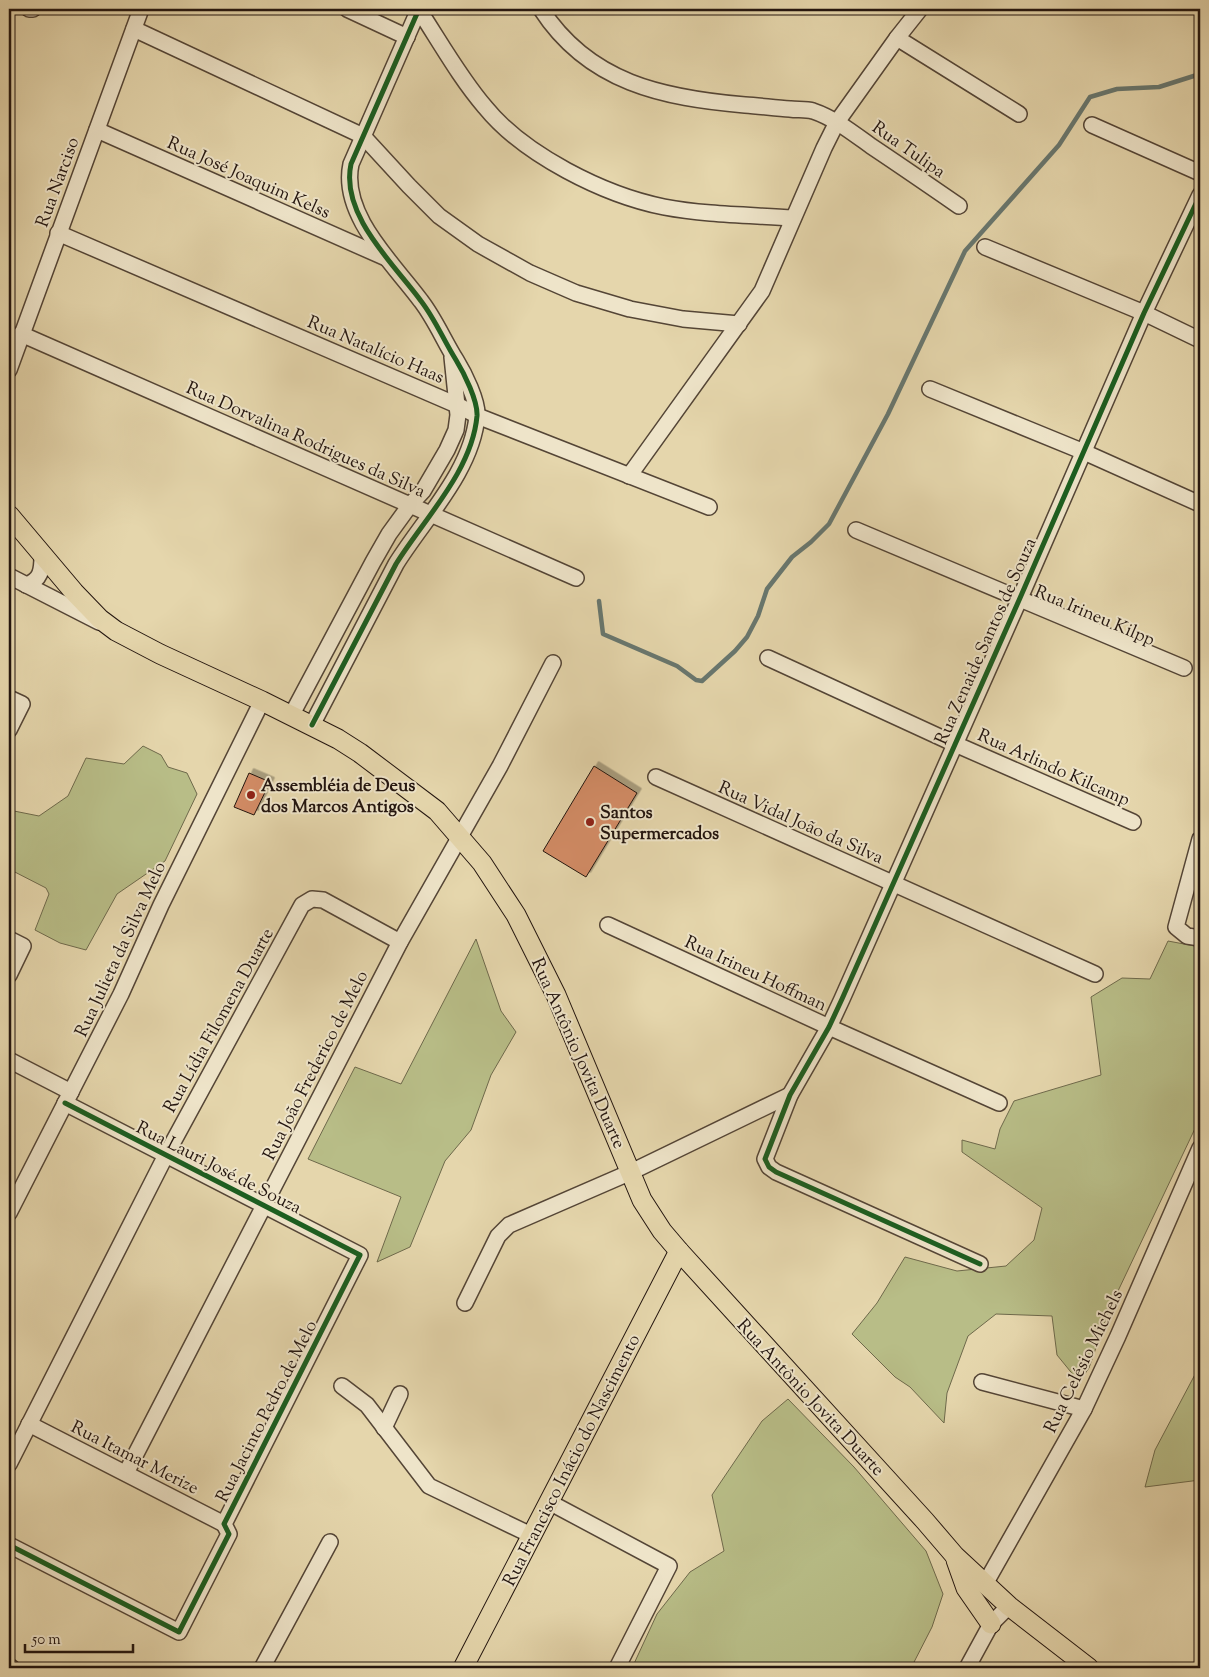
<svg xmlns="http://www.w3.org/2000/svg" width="1209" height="1677" viewBox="0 0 1209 1677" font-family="'Sorts Mill Goudy',serif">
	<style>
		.green { fill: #b8bd87; stroke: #6e694b }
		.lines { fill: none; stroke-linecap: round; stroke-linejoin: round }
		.stream { stroke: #68776f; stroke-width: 4.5 }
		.building { fill: #d38c66; stroke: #23150f; filter: url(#shadow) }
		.minor-casing { stroke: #544536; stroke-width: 18 }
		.major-casing { stroke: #23150f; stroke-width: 21 }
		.minor { stroke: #eee4c9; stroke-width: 15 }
		.major { stroke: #e5d6ac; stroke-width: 19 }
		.cycleway-casing { stroke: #eee4c9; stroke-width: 8 }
		.cycleway { stroke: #1b5e20; stroke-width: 5 }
		.poi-dot { fill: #8f2418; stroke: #eee4c9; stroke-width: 2 }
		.labels { text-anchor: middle; stroke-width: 4; stroke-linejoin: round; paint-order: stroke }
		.street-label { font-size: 18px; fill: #23150f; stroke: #eee4c9 }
		.poi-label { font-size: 18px; font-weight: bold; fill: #23150f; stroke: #eee4c9; text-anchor: start }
	</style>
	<defs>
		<filter id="shadow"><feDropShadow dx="4.5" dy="-4.5" stdDeviation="0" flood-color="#0004"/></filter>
	</defs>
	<rect width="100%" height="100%" fill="#e5d6ac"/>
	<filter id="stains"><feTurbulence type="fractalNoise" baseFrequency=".004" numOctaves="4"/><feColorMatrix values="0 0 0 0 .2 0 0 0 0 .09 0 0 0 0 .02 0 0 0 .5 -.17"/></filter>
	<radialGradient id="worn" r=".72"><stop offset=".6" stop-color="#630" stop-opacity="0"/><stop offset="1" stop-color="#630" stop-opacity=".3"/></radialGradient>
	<g class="green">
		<path d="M143,746L161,755L168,767L187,773L197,794L165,861L117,894L86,950L60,943L35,930L49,894L46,888L9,869V810L39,816L68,796L86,758L124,764Z"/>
		<path d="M476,939L501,1011L516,1032L491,1075L471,1130L445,1161L410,1247L377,1262L401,1197L308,1159L355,1067L401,1084Z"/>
		<path d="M1168,941L1200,947V1118L1109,1310L1089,1368L1079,1382L1057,1355L1052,1316L996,1314L968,1336L947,1393L944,1423L910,1387L895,1377L852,1334L877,1303L905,1257L957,1271L1006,1266L1034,1240L1042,1208L962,1152V1140L995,1149L1000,1129L1014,1101L1101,1075L1091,997L1122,978L1150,979Z"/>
		<path d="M1200,1365V1480L1145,1487L1155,1450Z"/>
		<path d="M788,1399L854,1467L926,1551L943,1594L932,1627L911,1668H632L657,1614L690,1572L724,1551L712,1495L762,1421Z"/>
	</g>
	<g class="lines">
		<path class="stream" d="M599,601L603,634L677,666L696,680L702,681L735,651L747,637L758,616L767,589L792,557L811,542L829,524L888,414L965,251L1059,145L1090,97L1117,89L1159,87L1200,74"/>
	</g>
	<g class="building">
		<path d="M594,766L637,793L586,877L543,851Z"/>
		<path d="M249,773L270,782L254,815L234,807Z"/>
	</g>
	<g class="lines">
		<defs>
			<g id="minor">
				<path d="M29,9H33"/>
				<path d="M347,9L407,37"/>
				<path d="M541,9C589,83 663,98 745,105C760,106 775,108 790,109C797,110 806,109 813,111C834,118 853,133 871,146C901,166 930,186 959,206"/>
				<path d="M419,10C440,42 460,78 485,107C524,155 604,195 664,207C706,215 750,215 793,218"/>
				<path d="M134,29L363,136L409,186L439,216L478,244L530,273L576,293L630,309L683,319L739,324"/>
				<path d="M897,38L1019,114"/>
				<path d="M1092,125L1200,173"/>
				<path d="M97,130L386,258"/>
				<path d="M58,233L459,406L480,417L709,507"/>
				<path d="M985,247L1144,313L1200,340"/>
				<path d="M21,334L576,578"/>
				<path d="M9,370L141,9"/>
				<path d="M930,389L1084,452L1200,504"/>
				<path d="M629,476L762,291L824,148L837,122L897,38L920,9"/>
				<path d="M856,530L1184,668"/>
				<path d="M9,576L99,622"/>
				<path d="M26,585C41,580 42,570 42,556"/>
				<path d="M768,658L955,744L1133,822"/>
				<path d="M9,698L22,704L9,730"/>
				<path d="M291,716L373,562L389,534L410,505L423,491L447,450L456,430L458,415L452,357"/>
				<path d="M312,725L396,564C424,519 472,471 477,416C478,401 464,373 456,360C444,341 435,319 421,301C394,264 340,215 351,164L419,9"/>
				<path d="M656,777L1095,974"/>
				<path d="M1200,839L1176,927L1187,936L1200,938"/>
				<path d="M608,925L829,1027L999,1103"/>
				<path d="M9,939L23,946L9,975"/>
				<path d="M9,1060L71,1092"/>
				<path d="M9,1213L121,994L161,905L262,701"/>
				<path d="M980,1264L776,1172L769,1167L765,1159L790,1095L829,1027L842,999L1020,598L1144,313L1200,195"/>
				<path d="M465,1303L498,1236L509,1225L631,1172L790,1095"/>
				<path d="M982,1382L1084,1409"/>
				<path d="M342,1386L367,1405L429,1486L531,1535"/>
				<path d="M29,1424L224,1524"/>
				<path d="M384,1428L400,1394"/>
				<path d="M9,1464L166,1155L302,905L312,899L323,900L400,942"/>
				<path d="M126,1473L400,942L500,766L553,663"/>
				<path d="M549,1502L669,1566L617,1668"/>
				<path d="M9,1545L179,1632L229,1534L224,1524L360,1255L65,1103"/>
				<path d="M985,1584L1084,1409L1118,1336L1200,1148"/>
				<path d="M9,1666L12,1668"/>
				<path d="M262,1668L330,1542"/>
				<path d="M967,1668L991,1624L1009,1606"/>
			</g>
			<g id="major">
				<path d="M9,515L74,592L100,619L116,631L160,654L262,701L338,739L360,753L437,811L482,863L516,915L556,995L642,1200L662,1231L679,1251L925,1521L955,1556L1009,1606L1089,1668"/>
				<path d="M956,1560L966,1588L991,1624"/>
				<path d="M463,1668L679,1251"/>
			</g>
		</defs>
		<use href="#minor" class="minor-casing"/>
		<use href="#major" class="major-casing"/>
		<use href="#minor" class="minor"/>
		<use href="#major" class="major"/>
		<defs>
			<g id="cycleway">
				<path d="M312,725L396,564C424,519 472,471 477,416C478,401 464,373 456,360C444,341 435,319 421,301C394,264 340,215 351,164L419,9"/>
				<path d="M980,1264L776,1172L769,1167L765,1159L790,1095L829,1027L842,999L1020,598L1144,313L1200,195"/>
				<path d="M9,1545L179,1632L229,1534L224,1524L360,1255L65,1103"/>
			</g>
		</defs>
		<use href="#cycleway" class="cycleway-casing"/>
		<use href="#cycleway" class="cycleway"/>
	</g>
	<g class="poi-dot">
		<circle cx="251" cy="795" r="5"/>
		<circle cx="590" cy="822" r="5"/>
	</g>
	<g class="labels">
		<g class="street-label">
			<text transform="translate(909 149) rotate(35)" y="6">Rua Tulipa</text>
			<text transform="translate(249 177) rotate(24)" y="6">Rua José Joaquim Kelss</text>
			<text transform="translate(57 182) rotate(-70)" y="6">Rua Narciso</text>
			<text transform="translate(376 349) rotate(23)" y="6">Rua Natalício Haas</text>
			<text transform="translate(306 439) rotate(24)" y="6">Rua Dorvalina Rodrigues da Silva</text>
			<text transform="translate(1095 615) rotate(23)" y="6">Rua Irineu Kilpp</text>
			<text transform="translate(985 641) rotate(-66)" y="6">Rua Zenaide Santos de Souza</text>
			<text transform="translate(1054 767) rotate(24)" y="6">Rua Arlindo Kilcamp</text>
			<text transform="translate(801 822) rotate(24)" y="6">Rua Vidal João da Silva</text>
			<text transform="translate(120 949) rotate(-65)" y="6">Rua Julieta da Silva Melo</text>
			<text transform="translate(756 973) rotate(25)" y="6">Rua Irineu Hoffman</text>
			<text transform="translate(218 1020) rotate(-61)" y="6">Rua Lídia Filomena Duarte</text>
			<text transform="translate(579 1053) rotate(66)" y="6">Rua Antônio Jovita Duarte</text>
			<text transform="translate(315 1065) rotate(-63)" y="6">Rua João Frederico de Melo</text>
			<text transform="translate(219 1167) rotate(27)" y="6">Rua Lauri José de Souza</text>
			<text transform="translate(1083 1361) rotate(-64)" y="6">Rua Celésio Michels</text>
			<text transform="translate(811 1397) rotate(47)" y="6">Rua Antônio Jovita Duarte</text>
			<text transform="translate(266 1411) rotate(-63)" y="6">Rua Jacinto Pedro de Melo</text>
			<text transform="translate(135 1457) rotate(27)" y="6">Rua Itamar Merize</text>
			<text transform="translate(571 1460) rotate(-63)" y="6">Rua Francisco Inácio do Nascimento</text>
		</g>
		<g class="poi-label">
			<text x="261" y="791">Assembléia de Deus<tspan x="261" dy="21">dos Marcos Antigos</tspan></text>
			<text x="600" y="818">Santos<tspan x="600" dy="21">Supermercados</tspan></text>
		</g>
	</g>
	<rect width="1209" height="1677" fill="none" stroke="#e5d6ac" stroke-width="30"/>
	<rect x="10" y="10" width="1189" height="1657" fill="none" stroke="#23150f" stroke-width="2.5"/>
	<rect x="15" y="15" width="1179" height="1647" fill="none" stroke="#23150f"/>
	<path d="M25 1644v8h108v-8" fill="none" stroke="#23150f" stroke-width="2.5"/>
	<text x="32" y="1644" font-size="15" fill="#23150f" stroke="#eee4c9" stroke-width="4" paint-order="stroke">50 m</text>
	<rect width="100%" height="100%" filter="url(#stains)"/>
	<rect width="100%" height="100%" fill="url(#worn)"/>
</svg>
